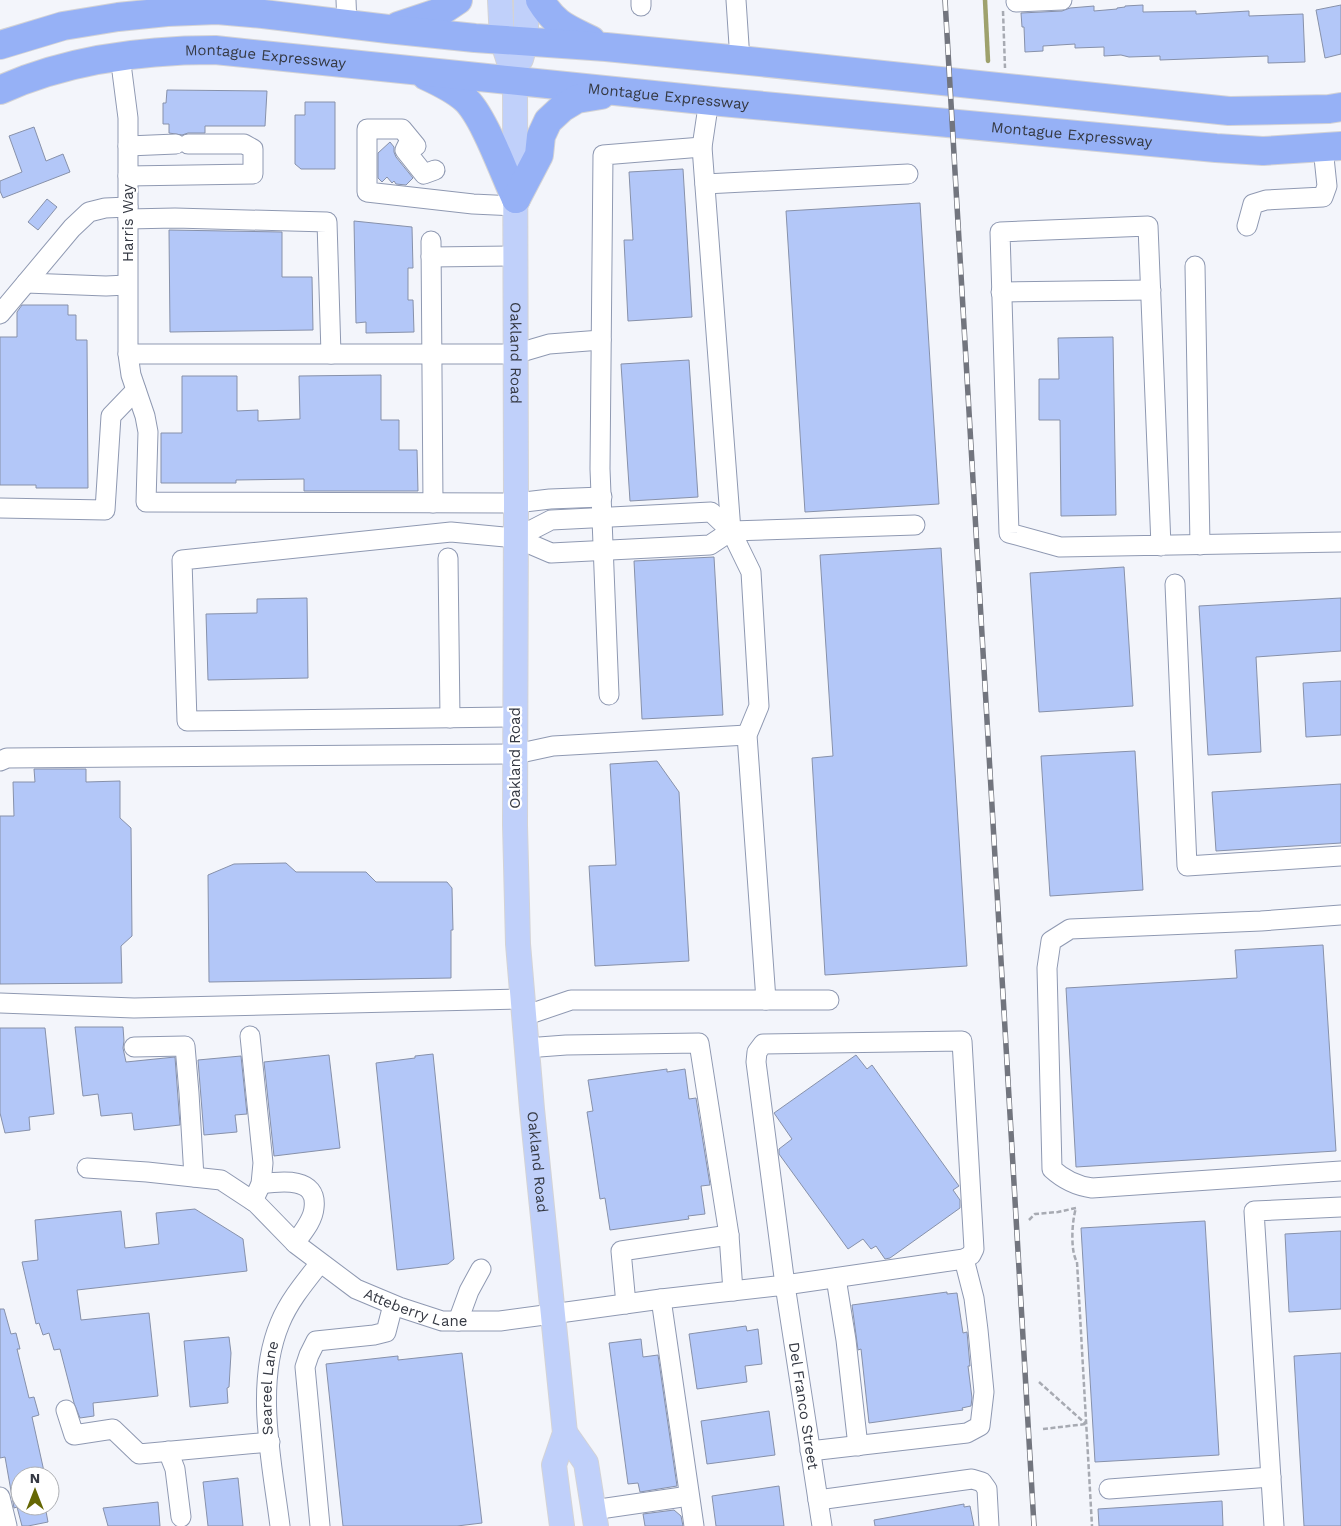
<svg xmlns="http://www.w3.org/2000/svg" width="1341" height="1526" viewBox="0 0 1341 1526" font-family="'Work Sans',sans-serif">
	<style>
		.lines { fill: none; stroke-linecap: round; stroke-linejoin: round }
		.stream { stroke: #9ea16c; stroke-width: 4.5 }
		.building { fill: #b3c7f8; stroke: #8791aa }
		.minor-casing { stroke: #8f99b2; stroke-width: 21 }
		.major-casing { stroke: #d3d3d6; stroke-width: 26 }
		.highway-casing { stroke: #d3d3d6; stroke-width: 30 }
		.path { stroke: #a7aab2; stroke-width: 2.5; stroke-dasharray: 5 2.5; stroke-linecap: butt }
		.minor { stroke: #fff; stroke-width: 19 }
		.major { stroke: #c0d0fa; stroke-width: 24 }
		.highway { stroke: #96b1f6; stroke-width: 28 }
		.rail-casing { stroke: #72757e; stroke-width: 5.5 }
		.rail { stroke: #fff; stroke-width: 4; stroke-dasharray: 11; stroke-linecap: butt }
		.labels { text-anchor: middle; stroke-width: 4.5; stroke-linejoin: round; paint-order: stroke }
		.street-label { font-size: 15px; fill: #353943; stroke: #fff }
	</style>
	<rect width="100%" height="100%" fill="#f3f5fb"/>
	<g class="lines">
		<path class="stream" d="M985,0L988,61"/>
	</g>
	<g class="building">
		<path d="M1143,5V12L1196,11V14L1249,11V16L1303,14L1305,62L1268,63V56L1160,60V56L1129,57L1121,55L1104,56V47L1075,48V44L1043,46V51L1025,52L1024,27H1022L1021,13L1062,11L1070,8L1094,6V11L1117,9V8L1125,7V6Z"/>
		<path d="M1341,5V54L1325,58L1316,10Z"/>
		<path d="M167,90L267,91L265,126H205V133H188L182,135L169,133V124H163V103H166Z"/>
		<path d="M305,102H335V169H301L295,164V115H305Z"/>
		<path d="M34,127L46,161L63,154L70,172L3,198L0,191V181L22,172L9,136Z"/>
		<path d="M390,142L394,147V152L396,157L413,178L406,185L396,184L394,181L392,183L387,177L382,182L378,178V153Z"/>
		<path d="M683,169L692,317L628,321L624,240H633L629,172Z"/>
		<path d="M47,199L57,207L38,230L28,222Z"/>
		<path d="M920,203L939,504L805,512L786,211Z"/>
		<path d="M354,221L412,227L413,268H408V300H413L414,332L366,333V322L356,323Z"/>
		<path d="M169,230L282,232V277H312L313,330L170,332Z"/>
		<path d="M22,305H68V315H76V340H87L88,488H36V485H0V337H17V312Z"/>
		<path d="M1113,337L1116,515L1061,516L1060,420H1039V379H1059L1058,338Z"/>
		<path d="M689,360L698,497L630,501L621,364Z"/>
		<path d="M381,375V420H399V450H417L418,491H304V479L236,480V483H161V433H182V376H237V411L258,410V421L300,419L299,376Z"/>
		<path d="M941,548L967,966L825,975L812,758L833,756L820,555Z"/>
		<path d="M714,557L723,715L642,719L634,561Z"/>
		<path d="M1124,567L1133,706L1039,712L1030,573Z"/>
		<path d="M307,598L308,678L208,680L206,614L257,613V599Z"/>
		<path d="M1341,598V651L1256,657L1261,752L1208,755L1199,606Z"/>
		<path d="M1341,681V735L1306,737L1303,683Z"/>
		<path d="M1135,751L1143,890L1050,896L1041,756Z"/>
		<path d="M657,761L679,792L689,961L595,966L589,866L616,865L610,764Z"/>
		<path d="M34,769H86V782L120,781V818L131,828L132,936L121,946L122,983L0,984V816H14L13,782H35Z"/>
		<path d="M1341,784V843L1216,851L1212,792Z"/>
		<path d="M286,863L296,872H366L376,882H447L452,888L453,930H451V978L209,982L208,875L234,864Z"/>
		<path d="M1323,945L1336,1151L1076,1167L1066,988L1237,978L1235,950Z"/>
		<path d="M75,1027H123L124,1041L123,1048L126,1062L175,1057L180,1125L134,1130L132,1113L101,1116L98,1094L83,1096Z"/>
		<path d="M0,1028H45L54,1114L29,1117L30,1130L5,1133L0,1113Z"/>
		<path d="M433,1054L454,1259L448,1264L397,1270L376,1063L415,1058V1056Z"/>
		<path d="M329,1055L340,1148L274,1156L264,1062Z"/>
		<path d="M856,1055L867,1069L872,1065L959,1186L953,1190L960,1200V1208L890,1258L885,1259L876,1246L871,1249L863,1239L848,1249L779,1154V1149L792,1139L774,1113Z"/>
		<path d="M241,1056L247,1114L235,1115L237,1132L204,1135L198,1060Z"/>
		<path d="M667,1069V1072L685,1069L689,1099L696,1098L710,1185L701,1186L705,1214L688,1216L689,1219L610,1230L605,1198L600,1199L592,1144L587,1112L593,1111L588,1080Z"/>
		<path d="M195,1209L243,1239L247,1271L77,1290L81,1320L149,1313L158,1396L93,1403L94,1416L80,1418L74,1403L60,1349L54,1350L49,1333L43,1335L39,1323L36,1324L25,1275L22,1262L38,1260L35,1220L121,1211L125,1248L159,1244L156,1213Z"/>
		<path d="M1205,1221L1219,1455L1095,1462L1081,1228Z"/>
		<path d="M1341,1231V1309L1289,1312L1285,1234Z"/>
		<path d="M947,1292V1294L957,1293L963,1333L967,1332L970,1366H968L972,1398L971,1406L962,1408L963,1410L869,1423L861,1349L858,1350L852,1305Z"/>
		<path d="M0,1309H4L11,1334L16,1333L20,1349H17L29,1398L34,1397L39,1415L32,1417L45,1476H20V1506H45L48,1522L28,1526H22L17,1507L14,1508L5,1457L0,1458Z"/>
		<path d="M746,1326L747,1331L758,1329L762,1364L745,1366L747,1382L697,1389L689,1334Z"/>
		<path d="M229,1337L231,1353L229,1387L227,1388L228,1403L190,1407L184,1341Z"/>
		<path d="M641,1339L643,1357L658,1355L677,1486L640,1492L638,1483L628,1484L609,1343Z"/>
		<path d="M462,1353L482,1523L457,1526H343L326,1364L398,1356V1360Z"/>
		<path d="M1341,1353V1526H1304L1294,1356Z"/>
		<path d="M769,1411L775,1455L707,1464L701,1421Z"/>
		<path d="M238,1478L243,1526H208L203,1482Z"/>
		<path d="M779,1486L784,1526H716L712,1496Z"/>
		<path d="M1222,1501L1223,1526H1099L1098,1509Z"/>
		<path d="M158,1502L160,1526H108L103,1508Z"/>
		<path d="M964,1504V1507L970,1506L974,1526H875L874,1520Z"/>
		<path d="M674,1510L681,1516L683,1526H645L643,1514Z"/>
	</g>
	<g class="lines">
		<defs>
			<g id="minor">
				<path d="M346,0L347,24"/>
				<path d="M641,0V6"/>
				<path d="M736,0L740,60"/>
				<path d="M1016,2L1062,0"/>
				<path d="M120,56L128,118V354L131,375L145,416L148,432L146,502L516,503L550,499L602,497"/>
				<path d="M709,100L702,147L731,531L751,572L759,706L747,735L766,1000"/>
				<path d="M410,140L405,150L424,174L435,170"/>
				<path d="M128,146L176,144"/>
				<path d="M416,146L402,129H367V192L473,204L516,206"/>
				<path d="M128,176L253,174V149L244,144H188"/>
				<path d="M705,184L908,174"/>
				<path d="M128,219L175,218L327,222L331,354"/>
				<path d="M1247,226L1253,204L1266,200L1323,197L1327,186L1323,148"/>
				<path d="M431,241L433,503"/>
				<path d="M431,257L516,256"/>
				<path d="M1195,266L1200,545"/>
				<path d="M26,283L106,286L127,285"/>
				<path d="M1001,292L1151,290"/>
				<path d="M0,314L72,228L89,212L105,208L128,207"/>
				<path d="M128,354H515L549,344L601,340"/>
				<path d="M0,508L105,510L111,416L136,390"/>
				<path d="M516,538L551,520L711,512L731,531"/>
				<path d="M1161,546L1148,226L1000,232L1009,533L1060,547L1341,542"/>
				<path d="M448,558L450,718"/>
				<path d="M1175,584L1187,866L1341,856"/>
				<path d="M609,695L600,469L603,155L702,147"/>
				<path d="M516,717L187,721L182,560L451,532L516,538L551,553L710,545L731,531L915,525"/>
				<path d="M0,761L7,758L516,754L553,746L747,735"/>
				<path d="M1341,915L1261,921L1070,929L1051,941L1047,968L1052,1169C1063,1179 1077,1186 1092,1188L1341,1171"/>
				<path d="M0,1003L134,1008L522,999"/>
				<path d="M524,1016L571,1000H829"/>
				<path d="M250,1036L263,1163L261,1184L253,1201"/>
				<path d="M134,1047L185,1046L189,1093L194,1177"/>
				<path d="M526,1048L566,1045L699,1043L729,1235L733,1291"/>
				<path id="s1" d="M87,1168L147,1172L221,1180L256,1203L296,1244L356,1289L399,1307L442,1321H500L552,1314L661,1299L785,1285L964,1259L971,1255L974,1249L962,1041L763,1044L757,1052L756,1062L785,1285L822,1526"/>
				<path d="M261,1184C282,1181 318,1177 314,1208C313,1221 302,1233 295,1243"/>
				<path d="M836,1278L846,1340L858,1446"/>
				<path d="M661,1299L694,1526"/>
				<path d="M626,1304L621,1251L729,1235"/>
				<path d="M458,1321L469,1291L481,1269"/>
				<path d="M66,1410L74,1435L113,1429L139,1454L270,1442"/>
				<path d="M168,1451L175,1469L181,1517"/>
				<path d="M810,1451L967,1433L980,1426L984,1392L978,1330L974,1298L964,1259"/>
				<path d="M1109,1489L1271,1477"/>
				<path d="M0,1497L7,1526"/>
				<path d="M818,1500L972,1479L982,1482L987,1489L989,1526"/>
				<path d="M593,1510L689,1496"/>
				<path id="s2" d="M280,1526C272,1462 254,1385 280,1323C289,1301 305,1282 320,1263"/>
				<path d="M320,1526L305,1367L309,1355L316,1341L374,1335L386,1332L393,1305"/>
				<path d="M1274,1526L1254,1211L1341,1207"/>
			</g>
			<g id="major">
				<path id="s3" d="M500,0L502,40L515,80L516,503L515,825L518,944L532,1109L565,1433L554,1465L562,1526"/>
				<path d="M521,59L526,41V0"/>
				<path d="M565,1433L586,1463L596,1526"/>
			</g>
			<g id="highway">
				<path d="M540,0C555,25 567,28 591,40"/>
				<path d="M398,26L440,12L458,0"/>
				<path d="M0,45L63,26L118,17L167,12L217,10L263,14L388,29L475,38L606,47L740,60L1229,111L1329,109L1341,107"/>
				<path d="M426,76C439,82 454,89 465,99C484,116 504,174 516,199"/>
				<path id="s4" d="M0,90C66,60 143,50 215,50L722,102L1216,148L1263,151L1341,146"/>
				<path d="M516,199L539,155L541,136L548,121L562,108L577,99L601,95"/>
			</g>
		</defs>
		<use href="#minor" class="minor-casing"/>
		<use href="#major" class="major-casing"/>
		<use href="#highway" class="highway-casing"/>
		<g class="path">
			<path d="M1003,11L1005,68"/>
			<path d="M1029,1220L1035,1214L1058,1212L1076,1208C1072,1220 1070,1251 1077,1262L1092,1526"/>
			<path d="M1039,1382L1086,1424"/>
			<path d="M1043,1429L1086,1424"/>
		</g>
		<use href="#minor" class="minor"/>
		<use href="#major" class="major"/>
		<use href="#highway" class="highway"/>
		<defs>
			<path id="rail" d="M945,0L1034,1526"/>
		</defs>
		<use href="#rail" class="rail-casing"/>
		<use href="#rail" class="rail"/>
	</g>
	<g class="labels">
		<g class="street-label">
			<text dy="5" stroke="none"><textPath href="#s4" startOffset="271">Montague Expressway</textPath></text>
			<text dy="5" stroke="none"><textPath href="#s4" startOffset="676">Montague Expressway</textPath></text>
			<text dy="5" stroke="none"><textPath href="#s4" startOffset="1081">Montague Expressway</textPath></text>
			<text transform="translate(128 223) rotate(-90)" y="5">Harris Way</text>
			<text dy="5" stroke="none"><textPath href="#s3" startOffset="355">Oakland Road</textPath></text>
			<text transform="translate(515 758) rotate(-90)" y="5">Oakland Road</text>
			<text dy="5" stroke="none"><textPath href="#s3" startOffset="1165">Oakland Road</textPath></text>
			<text dy="5" stroke="none"><textPath href="#s1" startOffset="372">Atteberry Lane</textPath></text>
			<text dy="5" stroke="none"><textPath href="#s2" startOffset="139">Seareel Lane</textPath></text>
			<text dy="5" stroke="none"><textPath href="#s1" startOffset="1716">Del Franco Street</textPath></text>
		</g>
	</g>
	<g transform="translate(35 1491)"><circle r="24" fill="#ffffff" stroke="#aeb0b4"/>
	<path d="M0-4L9 19L0 12L-9 19Z" fill="#656703"/>
	<text y="-8" font-size="14" font-weight="bold" text-anchor="middle" fill="#353943">N</text>
	</g>
</svg>
